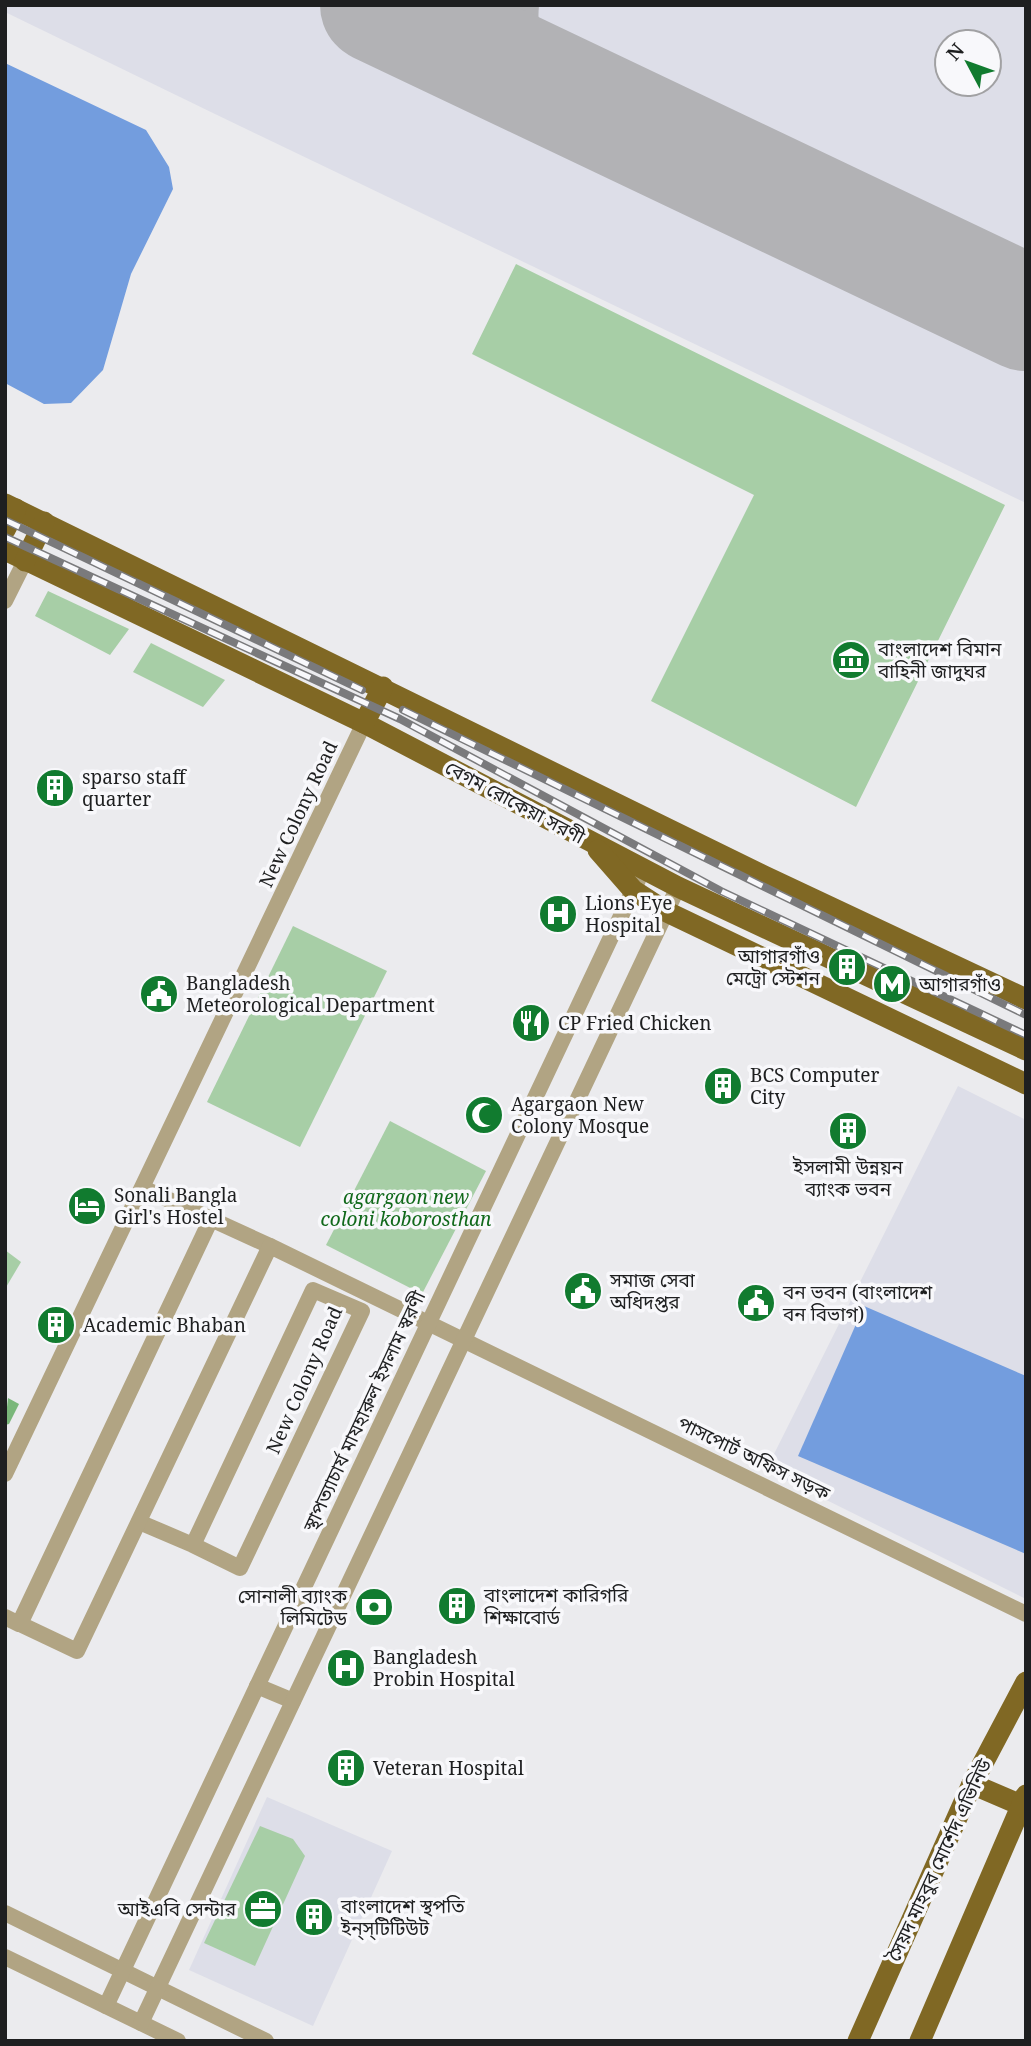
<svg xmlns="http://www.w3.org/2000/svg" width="1031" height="2046" viewBox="0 0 1031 2046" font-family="'Noto Serif','Noto Sans Bengali',serif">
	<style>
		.built { fill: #dddee8; fill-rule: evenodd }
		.green { fill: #a7cea6 }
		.forest { fill: #7ab77a }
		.water { fill: #739dde }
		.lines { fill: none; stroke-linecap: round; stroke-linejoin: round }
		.taxiway { stroke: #b2b2b5; stroke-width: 46 }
		.runway { stroke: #b2b2b5; stroke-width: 116 }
		.minor { stroke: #b1a483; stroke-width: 16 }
		.major { stroke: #806824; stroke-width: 21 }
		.rail-casing { stroke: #7a7a7c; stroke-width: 8 }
		.rail { stroke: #f8f8fb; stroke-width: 5; stroke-dasharray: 16; stroke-linecap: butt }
		.labels { text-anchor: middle; stroke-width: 7; stroke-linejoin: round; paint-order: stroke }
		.poi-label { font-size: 19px; fill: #1e1f20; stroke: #f8f8fb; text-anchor: start }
		.street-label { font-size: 19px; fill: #1e1f20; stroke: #f8f8fb }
		.park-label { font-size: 19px; font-style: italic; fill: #11691b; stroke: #f8f8fb }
	</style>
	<rect width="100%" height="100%" fill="#ebebee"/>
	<g class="built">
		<path d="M5,5H1026V503L215,114L5,12ZM947,42H989V84H947Z"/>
		<path d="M958,1086L1026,1120V1599L766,1470Z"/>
		<path d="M267,1797L392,1851L313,2026L189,1970Z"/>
	</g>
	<g class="green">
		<path d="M516,264L1005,505L856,807L651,701L754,495L472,354Z"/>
		<path d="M48,591L129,629L110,655L35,616Z"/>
		<path d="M151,643L225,680L203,707L133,672Z"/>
		<path d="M293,926L387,971L300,1147L207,1102Z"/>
		<path d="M390,1121L486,1171L422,1294L326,1245Z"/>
		<path d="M5,1250L21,1262L5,1289Z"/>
		<path d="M260,1826L293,1839L305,1856L255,1966L204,1943Z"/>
	</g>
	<path class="forest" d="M8,1398L19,1404L9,1424L5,1425Z"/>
	<g class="water">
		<path d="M5,63L146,130L169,167L173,189L131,274L103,370L71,403L44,404L5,383Z"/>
		<path d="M864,1306L1026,1376V1554L798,1456Z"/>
	</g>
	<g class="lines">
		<g class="taxiway">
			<path d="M516,5C513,33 523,62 541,82"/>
			<path d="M411,21H436L490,5"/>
		</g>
		<path class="runway" d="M378,5L1026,313"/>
		<g class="minor">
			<path d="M5,601L25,561"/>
			<path d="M143,1188L270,1246"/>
			<path d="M5,1474L364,723"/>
			<path d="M139,1522L193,1545L313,1290L362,1311L240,1568L193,1545"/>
			<path d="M5,1617L19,1624L211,1219L20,1624L77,1651L270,1246L1026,1614"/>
			<path d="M257,1686L293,1701"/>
			<path d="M5,1913L266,2041"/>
			<path d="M5,1957L178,2041"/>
			<path d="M106,2006L638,880"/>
			<path d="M141,2023L678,887"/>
		</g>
		<g class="major">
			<path d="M5,504L764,876L1026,999"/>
			<path d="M5,530L16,509"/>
			<path d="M5,550L364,723L678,887L1026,1050"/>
			<path d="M25,561L44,522"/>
			<path d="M364,723L383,687"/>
			<path d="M598,850L633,890L667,912L1026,1084"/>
			<path d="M972,1784L1021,1805"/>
			<path d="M858,2041L972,1784L1026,1682"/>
			<path d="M920,2041L1026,1795"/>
		</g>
		<defs>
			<g id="rail">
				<path d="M5,520L362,690"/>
				<path d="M5,537L400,719L721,891L1026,1035"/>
				<path d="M403,710L1026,1015"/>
			</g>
		</defs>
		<use href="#rail" class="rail-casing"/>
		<use href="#rail" class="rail"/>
	</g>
	<defs>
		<symbol id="museum-disc" viewBox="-11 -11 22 22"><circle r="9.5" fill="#117b2f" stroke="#f8f8fb"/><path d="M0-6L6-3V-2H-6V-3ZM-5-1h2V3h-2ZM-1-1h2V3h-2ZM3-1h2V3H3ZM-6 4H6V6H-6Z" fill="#fff"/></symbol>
		<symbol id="building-disc" viewBox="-11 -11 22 22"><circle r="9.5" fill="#117b2f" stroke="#f8f8fb"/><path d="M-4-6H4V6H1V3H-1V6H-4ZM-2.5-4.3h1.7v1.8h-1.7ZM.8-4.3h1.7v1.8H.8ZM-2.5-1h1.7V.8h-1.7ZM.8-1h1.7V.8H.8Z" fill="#fff"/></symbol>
		<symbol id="hospital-disc" viewBox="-11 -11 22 22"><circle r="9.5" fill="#117b2f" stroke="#f8f8fb"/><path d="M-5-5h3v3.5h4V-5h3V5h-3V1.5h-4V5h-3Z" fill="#fff"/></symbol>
		<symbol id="metro-disc" viewBox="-11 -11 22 22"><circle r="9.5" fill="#117b2f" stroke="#f8f8fb"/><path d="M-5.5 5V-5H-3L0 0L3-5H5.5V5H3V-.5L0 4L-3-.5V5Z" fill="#fff"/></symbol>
		<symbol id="civic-disc" viewBox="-11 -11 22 22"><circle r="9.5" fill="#117b2f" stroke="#f8f8fb"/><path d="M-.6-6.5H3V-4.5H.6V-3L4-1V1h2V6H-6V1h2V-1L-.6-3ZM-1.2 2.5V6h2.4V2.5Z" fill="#fff"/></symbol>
		<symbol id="restaurant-disc" viewBox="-11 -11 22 22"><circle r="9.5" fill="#117b2f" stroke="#f8f8fb"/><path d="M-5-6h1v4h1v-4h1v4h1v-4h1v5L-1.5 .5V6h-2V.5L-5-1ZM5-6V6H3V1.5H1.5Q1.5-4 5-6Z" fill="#fff"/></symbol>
		<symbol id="mosque-disc" viewBox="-11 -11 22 22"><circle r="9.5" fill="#117b2f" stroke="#f8f8fb"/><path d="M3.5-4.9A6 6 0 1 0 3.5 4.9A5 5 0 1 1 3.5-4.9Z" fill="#fff"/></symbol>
		<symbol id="hotel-disc" viewBox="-11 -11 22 22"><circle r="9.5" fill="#117b2f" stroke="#f8f8fb"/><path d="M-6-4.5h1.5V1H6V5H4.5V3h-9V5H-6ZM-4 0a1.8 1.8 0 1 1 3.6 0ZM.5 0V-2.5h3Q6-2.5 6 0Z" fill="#fff"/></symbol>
		<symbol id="bank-disc" viewBox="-11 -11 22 22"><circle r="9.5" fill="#117b2f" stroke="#f8f8fb"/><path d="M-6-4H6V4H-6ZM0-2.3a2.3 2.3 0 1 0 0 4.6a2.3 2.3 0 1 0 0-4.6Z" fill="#fff"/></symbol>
		<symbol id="office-disc" viewBox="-11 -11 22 22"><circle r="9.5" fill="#117b2f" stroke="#f8f8fb"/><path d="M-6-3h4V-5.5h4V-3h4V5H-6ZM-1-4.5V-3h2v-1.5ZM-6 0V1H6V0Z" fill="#fff"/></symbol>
	</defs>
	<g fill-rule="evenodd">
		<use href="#museum-disc" x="829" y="638" width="44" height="44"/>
		<use href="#building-disc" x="33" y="766" width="44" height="44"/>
		<use href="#hospital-disc" x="536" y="892" width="44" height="44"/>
		<use href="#building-disc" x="825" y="945" width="44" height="44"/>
		<use href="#metro-disc" x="870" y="962" width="44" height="44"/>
		<use href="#civic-disc" x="137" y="972" width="44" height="44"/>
		<use href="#restaurant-disc" x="509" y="1001" width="44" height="44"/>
		<use href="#building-disc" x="701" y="1064" width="44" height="44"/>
		<use href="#mosque-disc" x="462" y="1093" width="44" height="44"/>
		<use href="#building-disc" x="826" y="1109" width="44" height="44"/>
		<use href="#hotel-disc" x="65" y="1184" width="44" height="44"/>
		<use href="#civic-disc" x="561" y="1269" width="44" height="44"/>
		<use href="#civic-disc" x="734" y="1281" width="44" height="44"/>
		<use href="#building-disc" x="34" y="1303" width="44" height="44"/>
		<use href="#building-disc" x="435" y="1584" width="44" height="44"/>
		<use href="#bank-disc" x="352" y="1585" width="44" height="44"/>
		<use href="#hospital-disc" x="324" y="1646" width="44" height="44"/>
		<use href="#building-disc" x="324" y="1746" width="44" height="44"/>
		<use href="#office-disc" x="241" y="1887" width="44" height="44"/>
		<use href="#building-disc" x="292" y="1895" width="44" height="44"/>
	</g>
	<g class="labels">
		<g class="poi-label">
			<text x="878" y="656">বাংলাদেশ বিমান<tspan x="878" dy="22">বাহিনী জাদুঘর</tspan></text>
			<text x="82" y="784">sparso staff<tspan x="82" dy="22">quarter</tspan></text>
			<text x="585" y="910">Lions Eye<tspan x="585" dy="22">Hospital</tspan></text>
			<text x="820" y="963" text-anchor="end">আগারগাঁও<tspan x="820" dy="22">মেট্রো স্টেশন</tspan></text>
			<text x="186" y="990">Bangladesh<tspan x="186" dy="22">Meteorological Department</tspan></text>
			<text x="919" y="991">আগারগাঁও</text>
			<text x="558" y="1030">CP Fried Chicken</text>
			<text x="750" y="1082">BCS Computer<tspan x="750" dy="22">City</tspan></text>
			<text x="511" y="1111">Agargaon New<tspan x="511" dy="22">Colony Mosque</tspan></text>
			<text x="848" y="1174" text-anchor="middle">ইসলামী উন্নয়ন<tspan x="848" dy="22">ব্যাংক ভবন</tspan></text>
			<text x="114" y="1202">Sonali Bangla<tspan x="114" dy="22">Girl's Hostel</tspan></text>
			<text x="610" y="1287">সমাজ সেবা<tspan x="610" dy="22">অধিদপ্তর</tspan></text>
			<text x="783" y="1299">বন ভবন (বাংলাদেশ<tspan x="783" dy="22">বন বিভাগ)</tspan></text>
			<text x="83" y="1332">Academic Bhaban</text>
			<text x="484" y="1602">বাংলাদেশ কারিগরি<tspan x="484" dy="22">শিক্ষাবোর্ড</tspan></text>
			<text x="347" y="1603" text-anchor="end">সোনালী ব্যাংক<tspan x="347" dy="22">লিমিটেড</tspan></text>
			<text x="373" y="1664">Bangladesh<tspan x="373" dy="22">Probin Hospital</tspan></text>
			<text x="373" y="1775">Veteran Hospital</text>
			<text x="341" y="1913">বাংলাদেশ স্থপতি<tspan x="341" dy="22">ইন্‌স্‌টিটিউট</tspan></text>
			<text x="236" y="1916" text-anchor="end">আইএবি সেন্টার</text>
		</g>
		<g class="street-label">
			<text transform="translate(515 802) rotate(28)" y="7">বেগম রোকেয়া সরণী</text>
			<text transform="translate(298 814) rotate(-65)" y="7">New Colony Road</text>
			<text transform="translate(304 1380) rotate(-66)" y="7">New Colony Road</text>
			<text transform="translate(364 1411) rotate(-65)" y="7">স্থাপত্যাচার্য মাযহারুল ইসলাম স্বরণী</text>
			<text transform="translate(754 1458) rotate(26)" y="7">পাসপোর্ট অফিস সড়ক</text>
			<text transform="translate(939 1860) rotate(-65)" y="7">সৈয়দ মাহবুব মোর্শেদ এভিনিউ</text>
		</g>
		<g class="park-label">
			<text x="406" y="1204">agargaon new<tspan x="406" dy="22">coloni koborosthan</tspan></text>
		</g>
	</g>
	<rect width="1031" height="2046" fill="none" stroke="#1e1f20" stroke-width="14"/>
	<g transform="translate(968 63) rotate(311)"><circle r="33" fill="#f8f8fb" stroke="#a1a1a3" stroke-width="2"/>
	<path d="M0-5L12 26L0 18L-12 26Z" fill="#117b2f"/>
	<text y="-10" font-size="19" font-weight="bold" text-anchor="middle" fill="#1e1f20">N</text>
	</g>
</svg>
